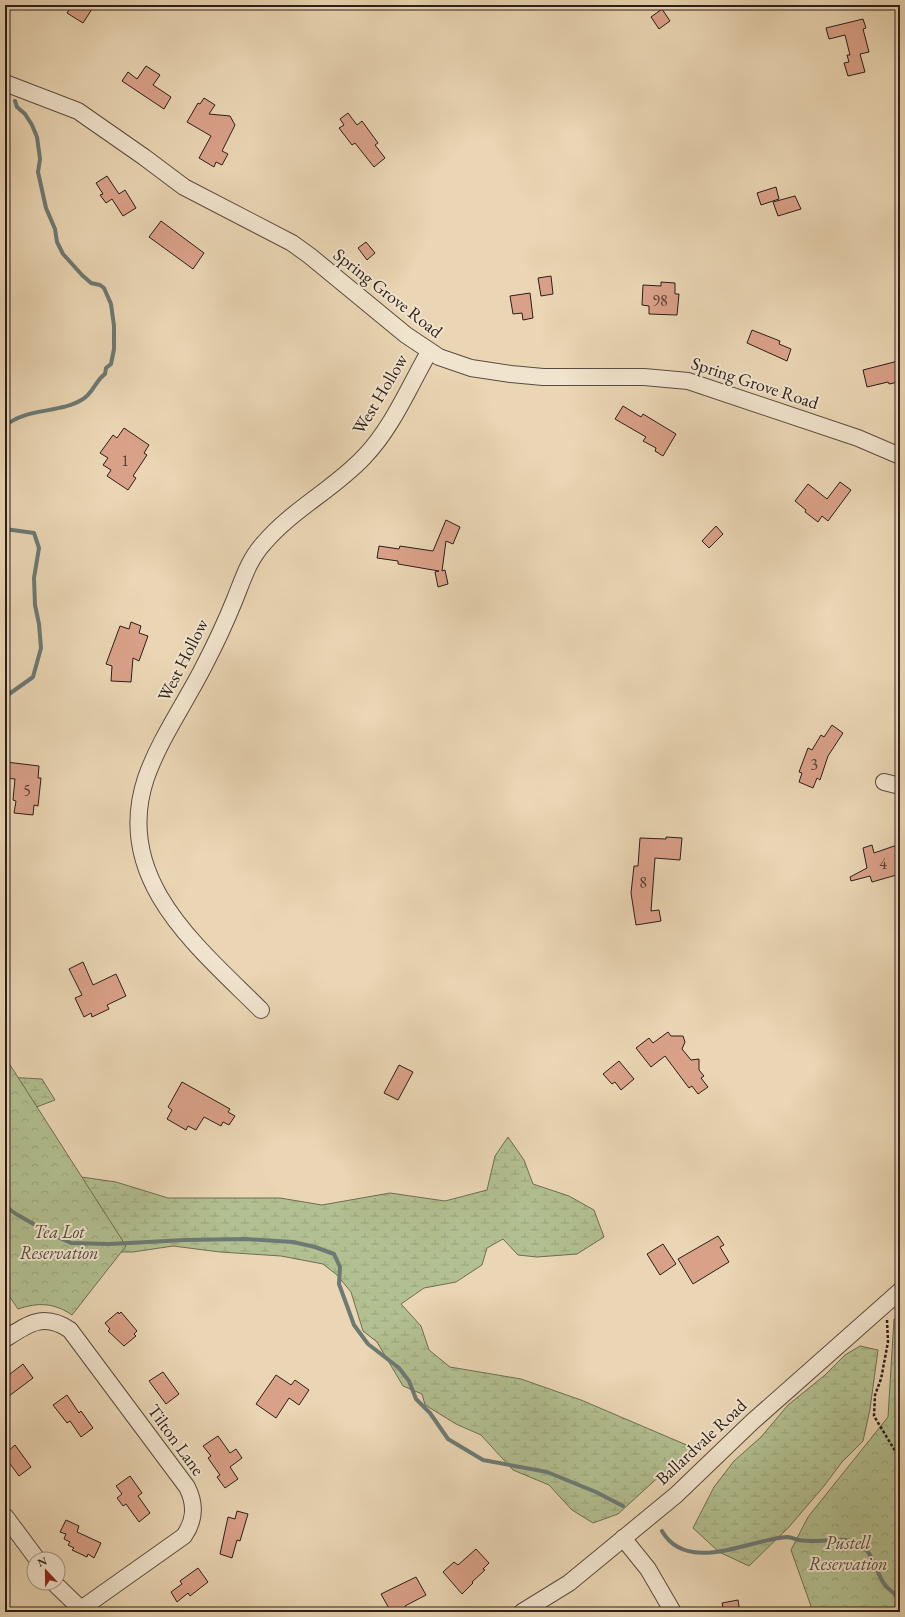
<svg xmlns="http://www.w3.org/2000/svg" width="905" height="1617" viewBox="0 0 905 1617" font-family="'EB Garamond',serif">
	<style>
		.wetland { fill: url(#wetland-marsh); stroke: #6e6e54 }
		.park { fill: url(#park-crowns); stroke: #6e6e54 }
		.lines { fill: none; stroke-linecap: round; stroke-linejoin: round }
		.stream { stroke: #6c7a75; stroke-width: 4 }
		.building { fill: #daa189; stroke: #2b1e19 }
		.minor-casing { stroke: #5b4c40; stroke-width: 18 }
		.path { stroke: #2b1e19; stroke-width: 2.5; stroke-dasharray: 3 2; stroke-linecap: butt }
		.minor { stroke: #f1e4ce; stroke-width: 16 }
		.labels { text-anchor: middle; stroke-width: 4; stroke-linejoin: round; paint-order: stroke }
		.number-label { font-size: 16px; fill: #573f35 }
		.street-label { font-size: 18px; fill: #2b1e19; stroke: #f1e4ce }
		.park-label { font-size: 18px; font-style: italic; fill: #544e3d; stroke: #f1e4ce }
	</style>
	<defs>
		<pattern id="wetland-marsh" width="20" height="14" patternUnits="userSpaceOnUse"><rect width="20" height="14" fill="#b2bf90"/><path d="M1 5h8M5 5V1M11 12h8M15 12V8" fill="none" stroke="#99a47c"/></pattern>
		<pattern id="park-crowns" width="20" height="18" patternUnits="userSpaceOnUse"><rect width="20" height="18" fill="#b2bf90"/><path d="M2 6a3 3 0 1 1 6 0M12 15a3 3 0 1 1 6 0" fill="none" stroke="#99a47c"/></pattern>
	</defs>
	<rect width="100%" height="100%" fill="#ead6b4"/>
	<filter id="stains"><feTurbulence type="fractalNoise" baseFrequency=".005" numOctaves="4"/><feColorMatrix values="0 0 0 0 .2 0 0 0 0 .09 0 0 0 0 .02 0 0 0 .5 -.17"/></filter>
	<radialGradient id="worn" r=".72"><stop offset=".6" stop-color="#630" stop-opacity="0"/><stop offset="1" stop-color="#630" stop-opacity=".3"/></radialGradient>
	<g class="wetland">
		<path d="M5,1077L42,1079L55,1100L26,1111Z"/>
		<path d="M508,1137L524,1160L533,1184L569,1196L594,1210L604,1237L577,1254L537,1257L518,1255L503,1239L487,1248L482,1265L456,1282L424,1288L401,1304L421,1326L429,1350L450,1367L521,1379L581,1400L696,1449L688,1461L664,1472L618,1514L593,1523L572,1510L549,1485L513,1470L481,1435L456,1424L425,1405L422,1394L403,1386L377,1342L363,1331L351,1292L337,1275L323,1264L281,1256L220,1252L173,1246L133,1252H84L5,1166L116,1182L168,1198H280L322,1205L390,1193L445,1201L487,1190L495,1156Z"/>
		<path d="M860,1346L878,1350L870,1409L863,1441L842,1462L824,1486L789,1527L749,1566L719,1552L693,1528L714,1487L734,1461L761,1437L788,1405L825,1375L845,1355Z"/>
	</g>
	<g class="park">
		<path d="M5,1057L126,1246L72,1315C55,1303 38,1302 18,1309L5,1290Z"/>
		<path d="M900,1314V1612H816L812,1609L791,1550L808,1517L888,1417L894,1319Z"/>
	</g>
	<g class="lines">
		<g class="stream">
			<path d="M5,33L7,38L5,49"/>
			<path d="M5,58L7,69"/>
			<path d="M5,426C27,407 60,414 83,399C93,393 96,380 105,374L106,368L111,364L114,349V326L111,304L104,288L100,285L91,283L82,275L63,254L57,242L55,229L46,208L38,172L40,159L37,137L32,125L25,114L17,107L15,101"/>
			<path d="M5,529L34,533L39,548L34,578L35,605L39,624L41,648L33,677L5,697"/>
			<path d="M5,1206L16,1214L53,1235L71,1243L110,1244L185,1240L245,1239L293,1242L315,1247L334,1254L340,1267L339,1284L354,1325L368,1344L399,1368L409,1381L416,1399L430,1413L448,1439L483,1460L547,1472L596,1492L623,1506"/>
			<path d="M662,1531C687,1575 751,1539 787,1537C791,1537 795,1539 799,1540C805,1541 811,1541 817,1541C831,1541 844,1537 857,1543C875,1552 875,1572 885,1585C890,1591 896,1594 900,1600"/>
		</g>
	</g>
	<g class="building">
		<path d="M72,5H85L92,9L83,23L67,13Z"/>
		<path d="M662,9L670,21L659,29L651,17Z"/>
		<path d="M863,19L866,28L863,29L869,52L860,54L865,72L848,76L844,63L849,62L847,55H850L845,35L829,39L826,28Z"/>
		<path d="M146,66L160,75L153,85L171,97L164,109L122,81L128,72L137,79Z"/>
		<path d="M204,98L215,105L209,114L230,116L235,125L222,151L228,154L222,165L216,162L214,167L199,158L211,136L187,122L198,103L200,104Z"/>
		<path d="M348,113L357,125L362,121L378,143L375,145L385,158L374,167L355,143L352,145L339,128L344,125L340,119Z"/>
		<path d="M107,176L119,194L125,190L136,208L123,216L112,199L106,203L100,195L103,194L96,183Z"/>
		<path d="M776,187L779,199L761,205L757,193Z"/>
		<path d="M795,196L801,209L778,216L773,202Z"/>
		<path d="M161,221L204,253L193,269L149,237Z"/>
		<path d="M366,242L375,253L367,260L358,248Z"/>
		<path d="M551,276L553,294L541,296L538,278Z"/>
		<path d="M661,282L675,283V294H679L677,315L649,314V306L642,305L643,285L661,286Z"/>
		<path d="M530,293L533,318L523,320L522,313L513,314L510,296Z"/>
		<path d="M752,330L780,341L779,344L791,349L787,361L747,343Z"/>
		<path d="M898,361L900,368V376L897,377L898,382L889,384L888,382L867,387L863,370Z"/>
		<path d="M623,406L641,417L643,414L676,434L663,456L655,451L656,448L643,441L646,437L615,419Z"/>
		<path d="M124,428L149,445L144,453L147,455L133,476L136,478L128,490L107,476L111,470L103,465L108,458L100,453L113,435L117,438Z"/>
		<path d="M840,482L851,490L828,521L822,516L818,522L805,512L806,510L795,501L808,484L827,499Z"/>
		<path d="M446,520L460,527L453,544L446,541L442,571L445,570L448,584L438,587L435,572L439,571L398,564V561L377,558L379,546L399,549L400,546L433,551Z"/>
		<path d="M716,526L723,534L709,548L702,541Z"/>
		<path d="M131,622L141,626L139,633L148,636L139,661L133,658L131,682L111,681L112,666L106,664L120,626L129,629Z"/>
		<path d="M832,725L843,733L828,756L820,780L817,778L813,788L799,782L802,773L799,772L808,748L812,750L821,735L824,737Z"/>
		<path d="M6,762L39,766L38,778H41L38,806L34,805L33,815L14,813L16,801L13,800L15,779L5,778Z"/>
		<path d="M666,837L682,838L680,860L655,858L651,911L659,910L661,921L636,925L631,893L634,866H638L640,838L666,839Z"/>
		<path d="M900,844V874L872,882L870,876L851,881L850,877L867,868L863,848L872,845L874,853Z"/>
		<path d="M83,962L93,985L116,974L126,996L107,1005L109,1009L92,1017L91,1013L84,1017L75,998L82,995L69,969Z"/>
		<path d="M668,1032L671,1036H683L685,1042L682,1049L691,1060L699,1059V1070L704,1076L701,1078L708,1087L698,1094L692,1086L689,1088L665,1056L651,1067L636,1048L649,1038L653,1043Z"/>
		<path d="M619,1061L634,1079L621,1090L615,1082L612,1084L603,1074Z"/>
		<path d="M399,1065L413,1072L398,1100L384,1093Z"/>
		<path d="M182,1082L230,1109L228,1112L235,1116L229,1125L223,1122L221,1126L204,1117L196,1130L188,1126L186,1130L167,1119L172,1110L168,1107Z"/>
		<path d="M718,1236L724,1245L720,1247L729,1262L693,1284L678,1259Z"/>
		<path d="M663,1244L676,1264L660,1275L647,1254Z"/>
		<path d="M118,1312L119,1314L121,1312L137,1331L134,1334L136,1336L124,1346L108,1331L110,1329L105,1323Z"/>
		<path d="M23,1364L33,1378L5,1399V1378Z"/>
		<path d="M163,1372L179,1394L166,1404L149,1381Z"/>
		<path d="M276,1375L291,1385L295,1380L309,1390L299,1405L289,1398L276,1418L256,1404Z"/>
		<path d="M67,1395L79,1413L81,1411L93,1428L81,1437L70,1421L67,1423L53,1405Z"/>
		<path d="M218,1436L230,1453L236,1449L242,1458L230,1467L238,1479L225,1488L217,1477L220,1475L208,1458L211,1456L203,1446Z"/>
		<path d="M15,1445L31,1467L19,1476L8,1461L9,1460L5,1454Z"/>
		<path d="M130,1476L142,1493L138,1496L150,1513L139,1522L126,1504L123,1506L117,1498L122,1494L116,1486Z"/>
		<path d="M237,1511L248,1514L240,1541L237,1540L232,1558L220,1554L228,1517L235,1519Z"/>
		<path d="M66,1520L79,1526L77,1532L101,1543L94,1558L88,1554L87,1557L72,1550L74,1548L68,1545L70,1542L64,1539L66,1534L60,1532Z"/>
		<path d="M476,1549L489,1563L483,1569L485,1570L472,1582L473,1583L462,1594L443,1572L454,1562L458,1565Z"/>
		<path d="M198,1568L208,1582L190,1596L188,1593L177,1602L171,1592L182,1584L180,1581Z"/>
		<path d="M416,1577L426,1595L405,1606L408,1612H391L381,1594Z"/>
		<path d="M738,1600L740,1612H724L722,1603Z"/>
	</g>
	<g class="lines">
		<defs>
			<g id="minor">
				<path d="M5,83L78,111L144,157L184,187L292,243L310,256L406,335L439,357L471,368L511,374L543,377H644L688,381L858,438L900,456"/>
				<path d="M884,782L900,786"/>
				<path d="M261,1010C198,947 112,879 146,778C160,738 186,702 205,664C216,643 226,621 235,599C243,579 249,559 264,543C293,509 334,489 364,457C392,428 409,387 429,352"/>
				<path d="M5,1339C28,1324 44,1312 70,1330L187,1487C196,1505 195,1520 184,1536L81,1609"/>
				<path d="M5,1516L37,1559"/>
				<path d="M623,1538L648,1569L673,1612"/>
				<path d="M54,1583L81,1609"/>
				<path d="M522,1612L569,1583L676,1495L752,1422L900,1291"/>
			</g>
		</defs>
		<use href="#minor" class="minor-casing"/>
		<path class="path" d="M887,1320L888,1342L881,1379L875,1395L874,1416L900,1459"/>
		<use href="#minor" class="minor"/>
	</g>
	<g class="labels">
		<g class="number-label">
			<text x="660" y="306">98</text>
			<text x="125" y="466">1</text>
			<text x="814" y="770">3</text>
			<text x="27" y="796">5</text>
			<text x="883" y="869">4</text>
			<text x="643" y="888">8</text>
		</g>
		<g class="street-label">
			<text transform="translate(388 293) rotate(38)" y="6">Spring Grove Road</text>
			<text transform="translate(755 383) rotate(18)" y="6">Spring Grove Road</text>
			<text transform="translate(380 394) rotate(-59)" y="6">West Hollow</text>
			<text transform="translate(183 660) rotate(-63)" y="6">West Hollow</text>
			<text transform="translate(176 1440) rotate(54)" y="6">Tilton Lane</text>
			<text transform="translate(701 1442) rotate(-43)" y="6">Ballardvale Road</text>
		</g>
		<g class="park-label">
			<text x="59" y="1238">Tea Lot<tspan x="59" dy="21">Reservation</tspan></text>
			<text x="848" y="1549">Pustell<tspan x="848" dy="21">Reservation</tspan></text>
		</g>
	</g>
	<rect width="905" height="1617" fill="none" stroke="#ead6b4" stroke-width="20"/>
	<rect x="6" y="6" width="893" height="1605" fill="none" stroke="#2b1e19" stroke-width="2"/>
	<rect x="10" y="10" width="885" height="1597" fill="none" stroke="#2b1e19"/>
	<g transform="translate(46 1571) rotate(338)"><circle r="19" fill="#f1e4ce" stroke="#a29586"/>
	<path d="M0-3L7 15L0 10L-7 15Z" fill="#8f2418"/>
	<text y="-6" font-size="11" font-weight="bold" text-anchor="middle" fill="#2b1e19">N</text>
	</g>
	<rect width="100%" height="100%" filter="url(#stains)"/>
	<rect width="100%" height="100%" fill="url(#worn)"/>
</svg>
